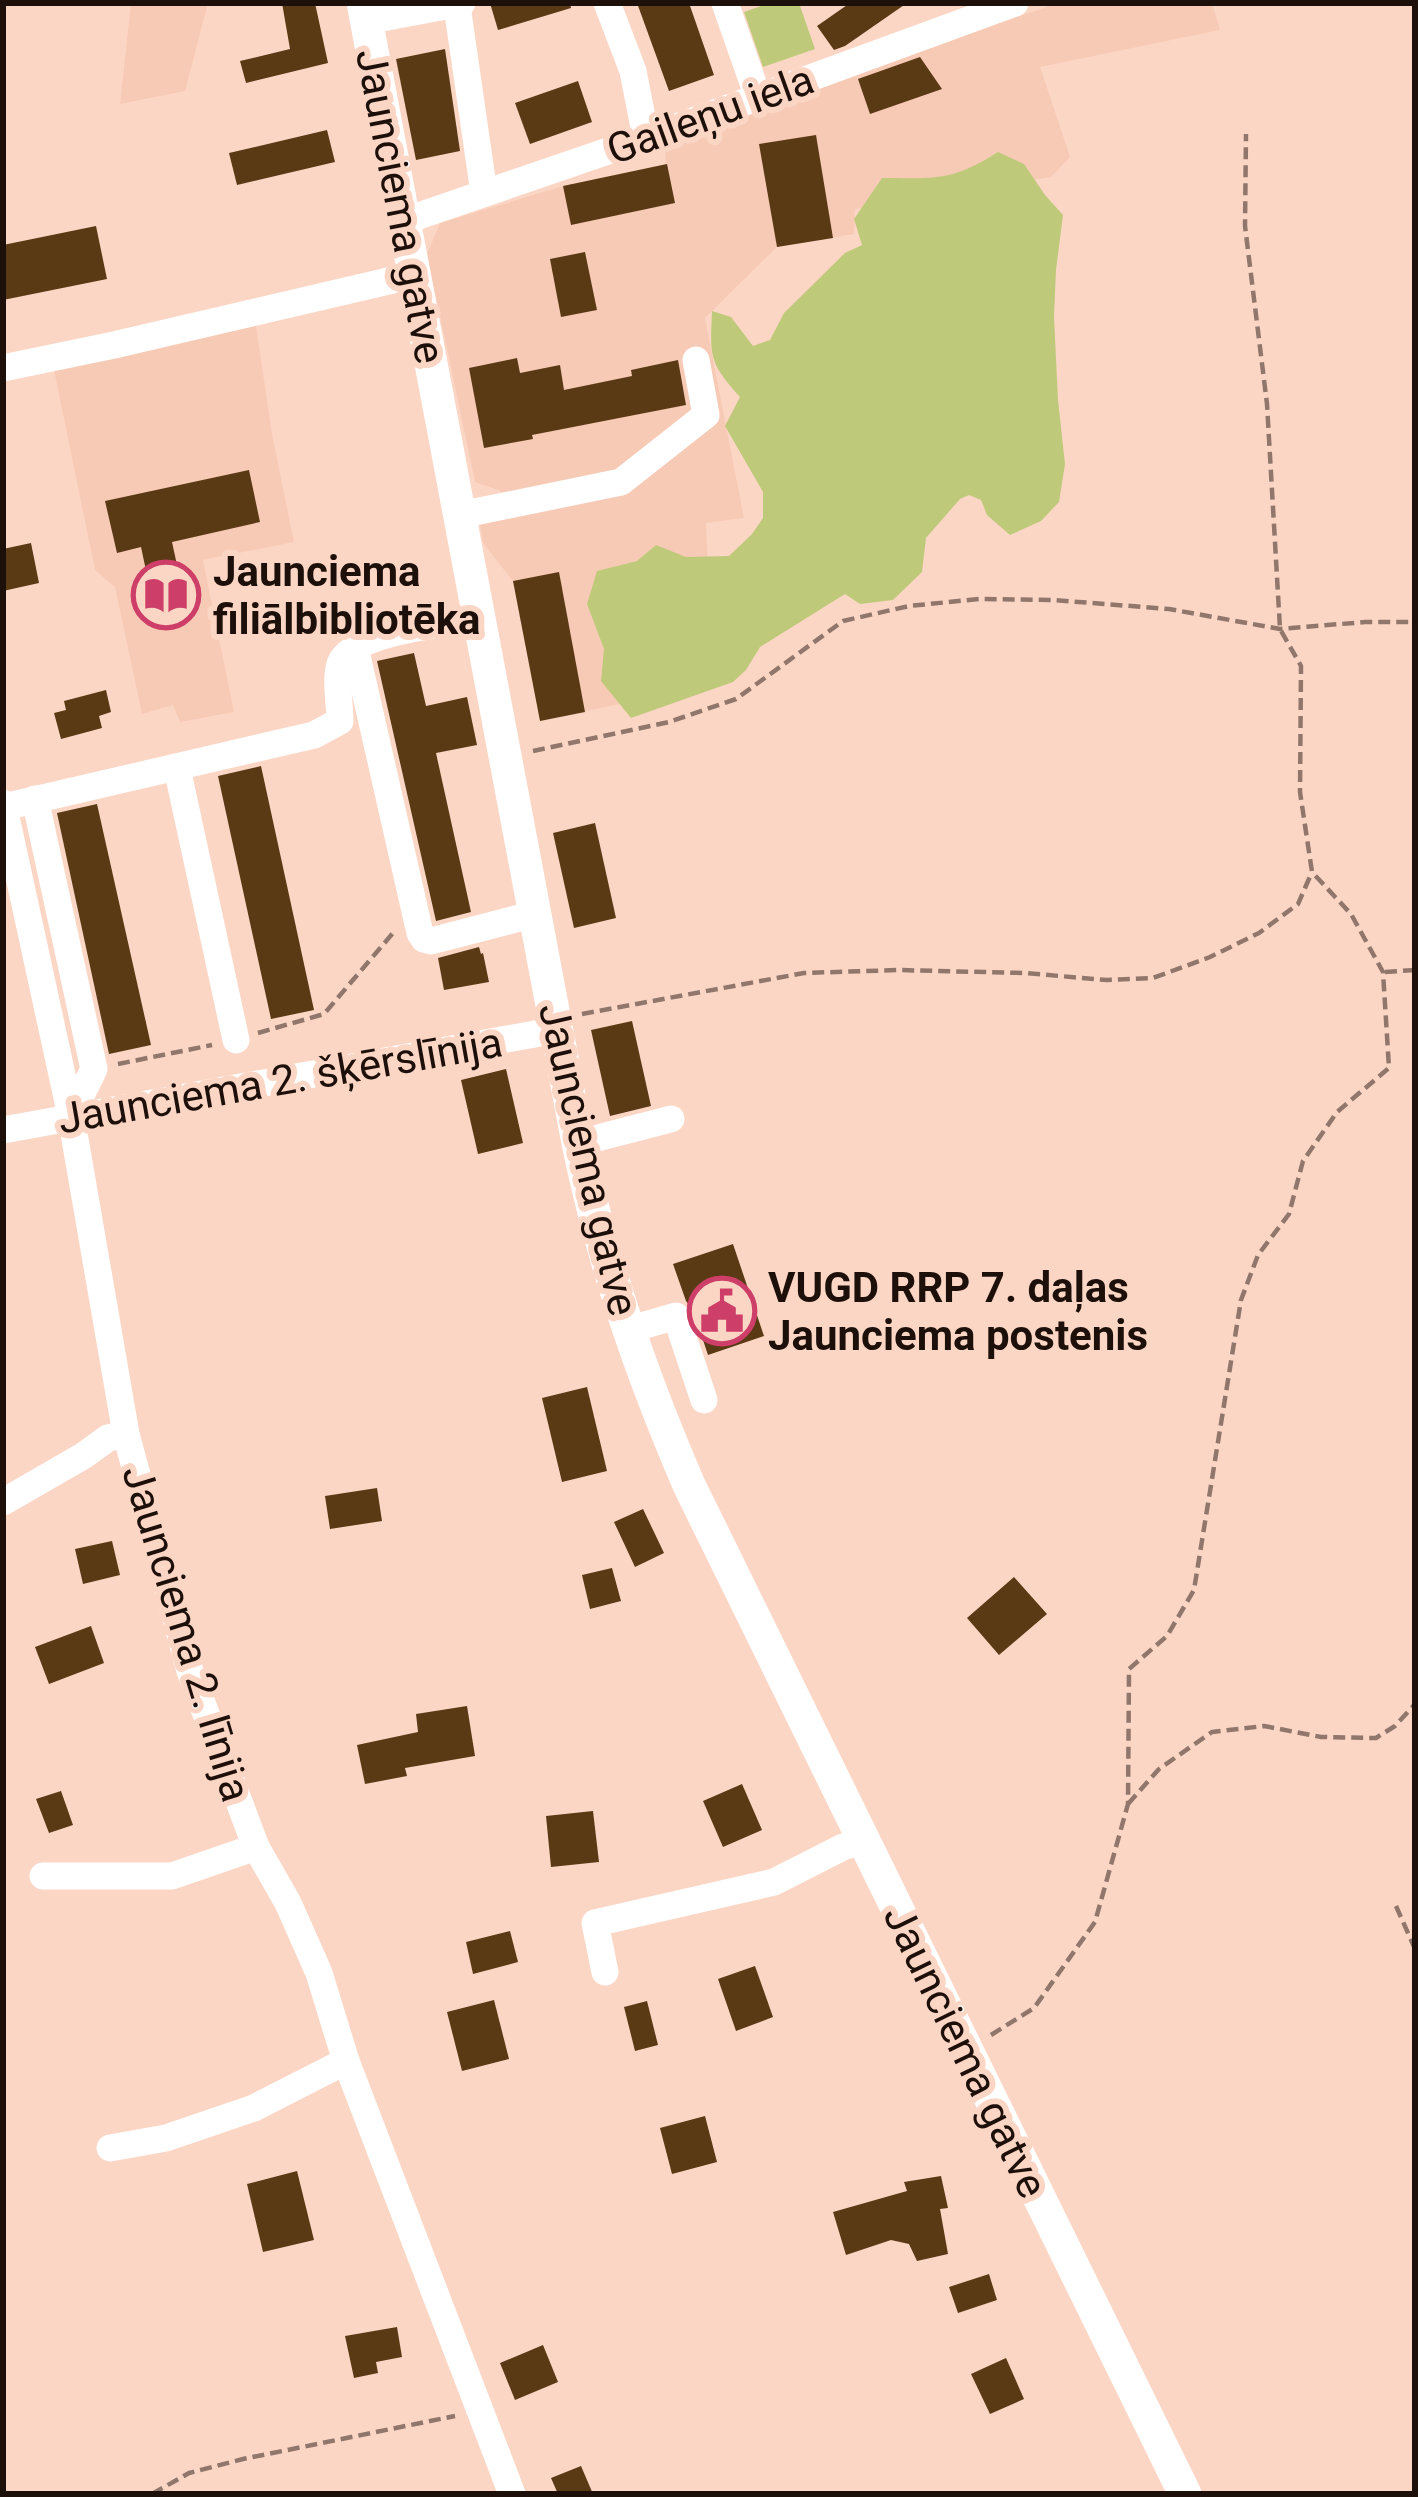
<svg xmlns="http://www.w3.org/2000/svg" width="1418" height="2497" viewBox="0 0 1418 2497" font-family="Roboto,sans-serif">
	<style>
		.built { fill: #f7cab6 }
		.green { fill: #bfc97a }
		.building { fill: #5a3915 }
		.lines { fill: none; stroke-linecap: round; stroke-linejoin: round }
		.path { stroke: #91776b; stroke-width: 4.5; stroke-dasharray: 12 6; stroke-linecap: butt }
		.minor { stroke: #fff; stroke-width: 27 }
		.major { stroke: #fff; stroke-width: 33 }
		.labels { text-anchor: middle; stroke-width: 12; stroke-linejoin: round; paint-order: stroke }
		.street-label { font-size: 42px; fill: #1d100a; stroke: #fcd6c5 }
		.poi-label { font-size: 42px; font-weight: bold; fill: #1d100a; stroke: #fcd6c5; text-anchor: start }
	</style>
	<rect width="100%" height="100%" fill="#fcd6c5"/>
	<g class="built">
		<path d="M131,3H208L185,91L120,104Z"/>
		<path d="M1058,3H1212L1220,30L1040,67L1070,157L1051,177L855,209L854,234L777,247L705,318L744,518L706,523L713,684L540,721L513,581L483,543L480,525L503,511L501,491L475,482L427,254L440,223L563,186L666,164L665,150L856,73Z"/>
		<path d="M256,326L272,434L294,542L203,560L234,712L180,722L173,705L142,714L115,587L95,570L54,370Z"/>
	</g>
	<g class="green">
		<path d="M770,3H799L815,49L763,67L744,12Z"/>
		<path d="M998,152L1024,164L1045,195L1063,215L1056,270L1054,317L1058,400L1065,464L1059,502L1041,521L1010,535L987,515L981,500L969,495L960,499L926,538L922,572L893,600L860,604L845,594L760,647L746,670L733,682L631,718L601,681L604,649L587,604L597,571L637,561L656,545L686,557L729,556L752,534L763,518V492L725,426L740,397C709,362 710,358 712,311L731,317L753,346L770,340L784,313L845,253L862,245L854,219L882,178C935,178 951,182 998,152Z"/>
	</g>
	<g class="building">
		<path d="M282,3H315L328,63L246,83L240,61L290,49Z"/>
		<path d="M490,3H570L571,8L498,30Z"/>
		<path d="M637,3H689L714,75L669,91Z"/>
		<path d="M850,3H907L845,46L834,50L817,26Z"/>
		<path d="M445,49L460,151L416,160L396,59Z"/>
		<path d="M920,57L942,89L870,114L858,79Z"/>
		<path d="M578,81L592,122L530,144L515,103Z"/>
		<path d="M327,130L335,162L237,185L229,153Z"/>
		<path d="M816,135L833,238L777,247L759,144Z"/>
		<path d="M667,164L675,203L571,225L563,186Z"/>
		<path d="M96,226L107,279L3,300V245Z"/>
		<path d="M585,252L597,310L561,317L550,259Z"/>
		<path d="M517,358L520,373L560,365L564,390L632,376L631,370L678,360L686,405L532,435L533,439L484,448L469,368Z"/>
		<path d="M249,470L260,522L172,542L185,602L154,608L141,547L117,553L105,501Z"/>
		<path d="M31,543L39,583L3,591V549Z"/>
		<path d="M559,572L585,712L540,721L513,581Z"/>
		<path d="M414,653L426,706L467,697L477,745L436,753L471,912L436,921L377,661Z"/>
		<path d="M106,690L111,712L99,716L102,728L61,739L54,713L66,710L64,701Z"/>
		<path d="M261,766L314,1010L271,1019L218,776Z"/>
		<path d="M97,804L151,1045L109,1054L57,813Z"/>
		<path d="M595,823L616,918L574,928L553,833Z"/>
		<path d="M479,947L481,954L483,953L489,982L444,990L438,958Z"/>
		<path d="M632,1021L651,1106L610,1116L591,1030Z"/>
		<path d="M506,1069L523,1143L478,1154L461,1080Z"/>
		<path d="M733,1244L764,1336L708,1355L693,1310L686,1301L673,1264Z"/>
		<path d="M587,1387L607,1471L562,1482L542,1398Z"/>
		<path d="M377,1488L382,1521L330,1529L325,1496Z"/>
		<path d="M643,1509L664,1553L635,1567L614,1522Z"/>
		<path d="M112,1541L120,1575L83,1584L75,1549Z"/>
		<path d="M612,1568L621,1601L590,1609L582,1575Z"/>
		<path d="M1014,1577L1047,1614L999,1655L967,1618Z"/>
		<path d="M91,1626L104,1663L49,1684L35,1647Z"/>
		<path d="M467,1706L475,1756L405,1768L407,1776L365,1784L357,1745L418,1732L416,1714Z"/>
		<path d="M742,1784L762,1830L723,1847L703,1801Z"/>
		<path d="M61,1791L73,1825L49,1833L36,1799Z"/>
		<path d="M593,1811L599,1862L551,1867L546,1816Z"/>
		<path d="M510,1931L518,1962L473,1974L466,1942Z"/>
		<path d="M755,1966L773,2017L736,2031L718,1979Z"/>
		<path d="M494,2000L509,2059L462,2071L447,2012Z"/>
		<path d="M647,2001L658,2045L635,2051L624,2007Z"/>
		<path d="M705,2116L717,2162L672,2174L660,2128Z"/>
		<path d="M297,2171L314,2240L263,2252L247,2184Z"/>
		<path d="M941,2176L948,2208L940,2209L948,2254L917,2261L909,2244L891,2240L846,2255L833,2212L907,2191L904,2182Z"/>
		<path d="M989,2274L997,2300L958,2313L949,2287Z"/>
		<path d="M397,2327L402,2357L376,2362L378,2373L354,2378L345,2336Z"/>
		<path d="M543,2345L558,2382L515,2400L500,2363Z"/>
		<path d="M1006,2358L1024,2399L990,2414L971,2374Z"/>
		<path d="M581,2466L593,2494H558L551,2478Z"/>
	</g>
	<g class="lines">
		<g class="path">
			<path d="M533,751L669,722L736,699L843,621L909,606L979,599L1053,600L1169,609L1280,629L1365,622H1415"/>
			<path d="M1385,972L1415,970"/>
			<path d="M582,1014L804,973L898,970L1024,973L1107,980L1153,978L1210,957L1259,933L1298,904L1312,872"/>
			<path d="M258,1033L324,1014L393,933"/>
			<path d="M118,1064L212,1045"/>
			<path d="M1128,1804L1159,1769L1212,1732L1264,1726L1321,1737L1376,1738L1395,1726L1415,1704"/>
			<path d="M1396,1906L1415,1949"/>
			<path d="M991,2035L1034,2008L1095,1922L1128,1804L1129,1669L1167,1636L1194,1590L1241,1300L1258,1255L1289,1214L1303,1161L1337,1112L1389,1068L1383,972L1351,914L1312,872L1300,792L1301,666L1280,629L1267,404L1245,226L1246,134"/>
			<path d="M152,2494L189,2473L243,2459L455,2416"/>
		</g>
		<g class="minor">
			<path d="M607,3L633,71L646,138"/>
			<path d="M725,3L758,97"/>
			<path d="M457,6L484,193"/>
			<path d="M366,21L462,3"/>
			<path d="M404,221L646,138L1015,3"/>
			<path d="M3,368L114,345L414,275"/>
			<path d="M460,515L621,482L706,415L696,360"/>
			<path d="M355,647L420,933L424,939L431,941L535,914"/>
			<path d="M177,768L236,1040"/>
			<path d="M35,799L94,1069L71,1116"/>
			<path d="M3,803L71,1116L126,1434L190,1671L256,1847L288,1903L319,1973L346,2061L512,2494"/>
			<path d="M4,807L314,735L340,721C340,704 335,680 340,664C352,631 447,624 479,618"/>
			<path d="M3,1130L557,1030"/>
			<path d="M578,1143L671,1119"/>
			<path d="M628,1330L676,1316L704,1400"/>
			<path d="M3,1502L83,1456L108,1438L126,1434"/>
			<path d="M43,1876H172L256,1847"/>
			<path d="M605,1972L595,1923L774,1882L843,1847L862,1841"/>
			<path d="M110,2148L166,2138L254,2108L346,2061"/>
		</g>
		<path class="major" d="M363,3L578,1143C603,1264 640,1371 689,1485L1185,2494"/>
	</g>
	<defs>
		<symbol id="library-ring" viewBox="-11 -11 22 22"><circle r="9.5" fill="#fcd6c5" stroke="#cd3f68" stroke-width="1.5"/><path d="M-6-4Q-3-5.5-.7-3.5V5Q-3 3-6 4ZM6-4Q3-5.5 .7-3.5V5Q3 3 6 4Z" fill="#cd3f68"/></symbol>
		<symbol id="civic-ring" viewBox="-11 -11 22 22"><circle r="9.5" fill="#fcd6c5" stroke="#cd3f68" stroke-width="1.5"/><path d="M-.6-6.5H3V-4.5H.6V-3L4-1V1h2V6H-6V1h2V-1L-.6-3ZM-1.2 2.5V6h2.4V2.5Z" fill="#cd3f68"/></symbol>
	</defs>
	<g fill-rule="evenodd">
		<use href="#library-ring" x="128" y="557" width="76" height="76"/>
		<use href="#civic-ring" x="684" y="1273" width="76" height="76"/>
	</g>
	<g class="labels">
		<g class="street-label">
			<text transform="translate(710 114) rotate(-20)" y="15">Gaileņu iela</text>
			<text transform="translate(401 206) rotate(79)" y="15">Jaunciema gatve</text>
			<text transform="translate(280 1080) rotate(-10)" y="15">Jaunciema 2. šķērslīnija</text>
			<text transform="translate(589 1159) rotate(77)" y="15">Jaunciema gatve</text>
			<text transform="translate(187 1633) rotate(73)" y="15">Jaunciema 2. līnija</text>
			<text transform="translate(966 2051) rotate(64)" y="15">Jaunciema gatve</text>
		</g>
		<g class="poi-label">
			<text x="213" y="586">Jaunciema<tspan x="213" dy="48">filiālbibliotēka</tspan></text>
			<text x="768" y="1302">VUGD RRP 7. daļas<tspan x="768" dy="48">Jaunciema postenis</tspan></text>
		</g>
	</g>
	<rect width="1418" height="2497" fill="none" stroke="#1d100a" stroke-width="12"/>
</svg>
